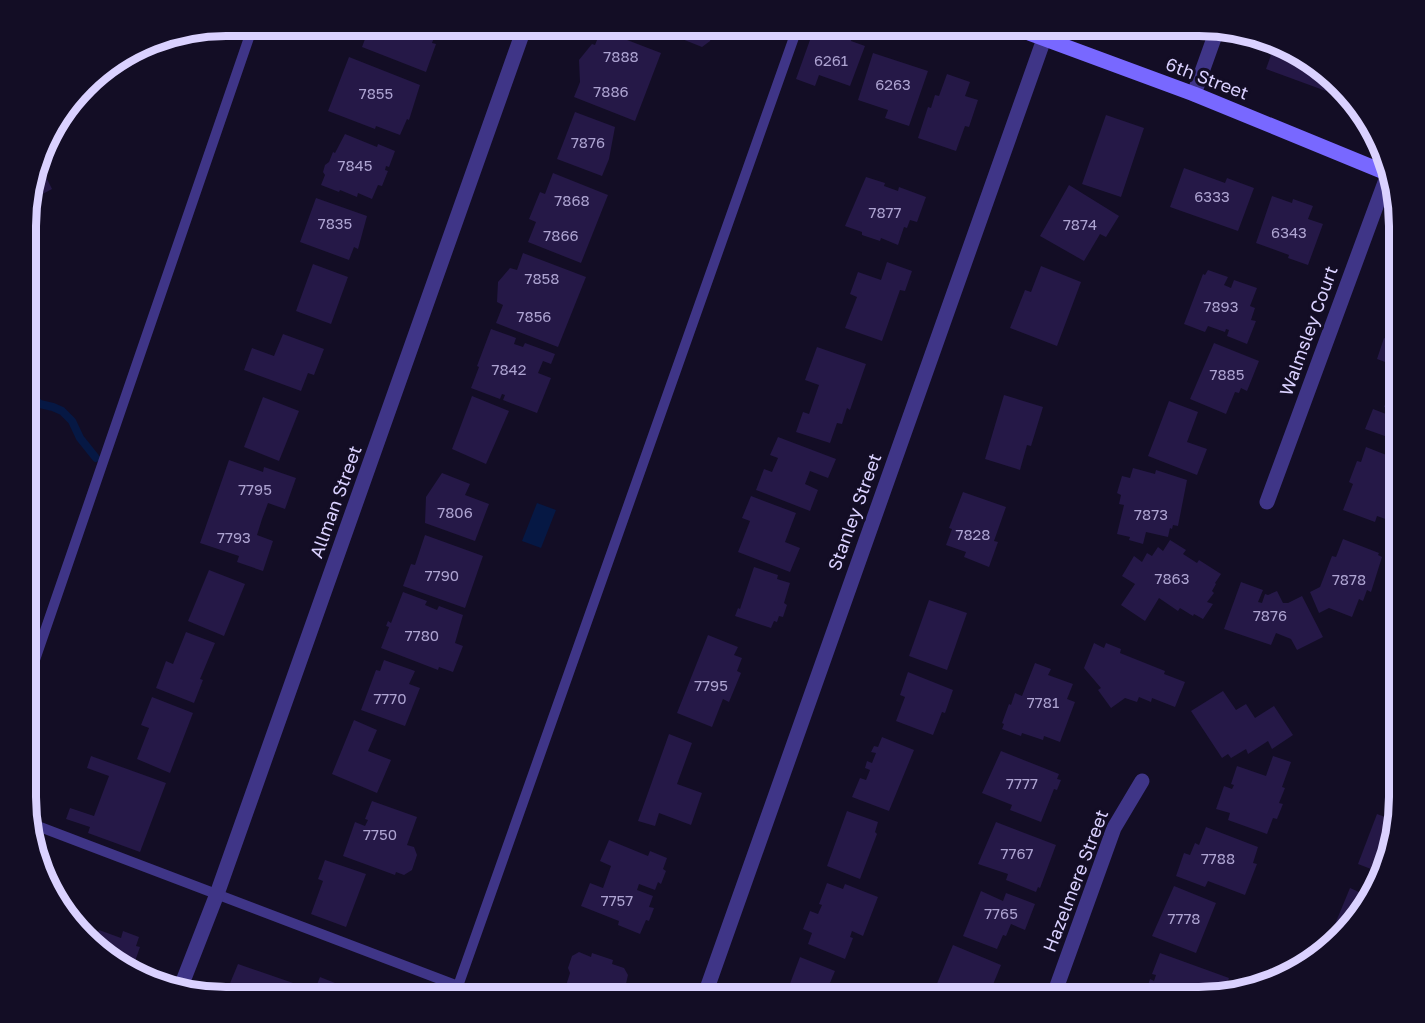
<svg xmlns="http://www.w3.org/2000/svg" width="1425" height="1023" viewBox="0 0 1425 1023" font-family="'Golos Text',sans-serif">
	<style>
		.water { fill: #061844 }
		.lines { fill: none; stroke-linecap: round; stroke-linejoin: round }
		.stream { stroke: #061844; stroke-width: 8 }
		.building { fill: #251847 }
		.lane { stroke: #3f3587; stroke-width: 10 }
		.street { stroke: #3f3587; stroke-width: 15 }
		.secondary { stroke: #7868ff; stroke-width: 15 }
		.labels { text-anchor: middle; stroke-width: 6; stroke-linejoin: round; paint-order: stroke }
		.number-label { font-size: 15px; fill: #ada3d1 }
		.street-label { font-size: 18px; fill: #dad1ff; stroke: #130d25 }
		.rim { fill: none; stroke: #dad1ff; stroke-width: 8 }
	</style>
	<rect width="100%" height="100%" fill="#130d25"/>
	<path class="water" d="M537,503L556,510L541,548L522,541Z"/>
	<g class="lines">
		<path class="stream" d="M27,393L40,404L53,407L62,411L72,421L80,438L96,458"/>
	</g>
	<g class="building">
		<path d="M370,26H391L397,28L398,26H438L432,43L436,44L426,72L362,47Z"/>
		<path d="M617,26H647L644,35Z"/>
		<path d="M682,26H712L714,31L710,41L702,47L677,37Z"/>
		<path d="M718,26H741L738,34Z"/>
		<path d="M815,26H827L842,31L841,34L852,38L851,41L865,46L850,86L819,75L815,86L796,79Z"/>
		<path d="M601,30L661,53L635,121L574,97L580,82L579,60L592,44L595,45Z"/>
		<path d="M1276,41L1321,67L1331,79L1326,91L1266,69Z"/>
		<path d="M873,53L928,71L909,126L885,118L888,110L858,100Z"/>
		<path d="M349,57L420,85L409,120L407,119L400,135L376,126L375,129L328,111Z"/>
		<path d="M947,74L970,82L965,96L978,100L969,127L965,126L956,151L918,138L928,107L931,108L935,95L939,96Z"/>
		<path d="M575,112L615,127L609,159L602,176L557,159Z"/>
		<path d="M1106,115L1144,128L1121,197L1082,184Z"/>
		<path d="M345,134L377,147L378,144L395,151L389,167L386,166L385,170L388,171L382,186L378,185L372,199L358,193L357,197L340,190L339,192L321,185L325,175L323,172L325,165L329,162L333,152L335,153Z"/>
		<path d="M39,163L52,189L35,198L29,217L37,232L27,237V200Z"/>
		<path d="M1184,168L1225,183L1227,178L1254,188L1238,231L1170,207Z"/>
		<path d="M553,173L608,195L581,263L528,242L536,222L529,219L540,192L545,194Z"/>
		<path d="M866,177L885,183L884,186L898,191L899,187L926,197L917,222L910,220L907,228L904,227L898,245L881,238L880,241L862,235V232L845,226Z"/>
		<path d="M1069,185L1119,216L1106,237L1100,234L1084,261L1040,236Z"/>
		<path d="M1272,196L1292,203L1293,199L1313,206L1308,219L1323,224L1308,265L1288,258L1289,255L1256,243Z"/>
		<path d="M316,198L367,216L358,249L354,247L349,260L300,242Z"/>
		<path d="M523,253L586,277L558,347L496,323L503,305L497,302L498,282L510,268L517,270Z"/>
		<path d="M887,262L912,271L905,291L900,290L882,341L845,328L857,297L850,294L858,272L881,280Z"/>
		<path d="M27,263L38,267L31,287L34,288L27,304Z"/>
		<path d="M313,264L348,277L331,324L296,311Z"/>
		<path d="M1041,266L1081,282L1057,346L1010,328L1025,290L1031,292Z"/>
		<path d="M1208,270L1228,277L1224,285L1231,288L1234,280L1257,288L1250,306L1255,308L1251,320L1256,321L1247,344L1227,336L1229,330L1226,329L1225,332L1208,326L1205,332L1184,324L1203,274L1205,275Z"/>
		<path d="M1399,311V367L1377,359L1384,338L1389,340Z"/>
		<path d="M491,329L516,338L514,344L523,347L525,343L555,354L551,364L543,361L538,373L551,378L537,413L503,400L505,395L502,394L500,399L471,388L479,367L477,366Z"/>
		<path d="M283,334L324,349L314,375L308,373L301,391L244,370L252,348L274,356Z"/>
		<path d="M1214,343L1259,361L1247,391L1241,388L1239,393L1235,392L1226,414L1190,399Z"/>
		<path d="M817,347L866,364L850,410L847,408L842,424L837,423L830,443L796,432L803,412L809,414L819,385L805,380Z"/>
		<path d="M1399,383V441L1365,429L1373,409L1386,414L1388,408L1384,407L1390,391L1395,393Z"/>
		<path d="M1004,395L1043,407L1031,446L1027,445L1020,470L985,459Z"/>
		<path d="M472,396L509,411L486,464L452,449Z"/>
		<path d="M263,397L299,411L279,461L244,447Z"/>
		<path d="M1169,401L1198,412L1187,442L1207,449L1197,475L1148,456Z"/>
		<path d="M778,437L836,459L828,478L810,471L805,484L818,490L810,511L756,490L764,469L772,472L778,458L770,455Z"/>
		<path d="M1366,447L1394,458L1395,454L1399,455V509L1394,522L1377,516L1375,522L1343,510L1353,484L1349,482L1357,461L1361,462Z"/>
		<path d="M229,460L263,472L264,467L296,478L285,509L268,503L262,519L257,535L273,541L263,571L237,562L239,556L200,543Z"/>
		<path d="M1133,468L1155,474L1156,470L1187,480L1178,526L1173,525L1172,529L1170,528L1168,537L1146,532L1143,544L1129,540L1130,537L1117,534L1124,505L1119,504L1121,495L1117,493L1122,476L1130,478Z"/>
		<path d="M442,473L470,484L465,495L489,504L475,541L425,523L426,497Z"/>
		<path d="M963,492L1006,507L994,541L998,542L989,567L964,557L966,552L946,545L952,529L949,528Z"/>
		<path d="M751,496L796,513L785,542L800,548L790,572L738,552L750,521L742,518Z"/>
		<path d="M425,535L483,556L465,608L403,586L411,564L415,565Z"/>
		<path d="M1343,539L1379,553L1378,555L1382,557L1371,592L1367,590L1363,601L1359,599L1352,617L1329,608L1319,613L1310,592L1320,587L1332,556L1336,557Z"/>
		<path d="M1170,540L1186,550L1183,554L1197,563L1199,560L1221,574L1215,583L1216,584L1212,591L1214,593L1207,602L1213,604L1203,619L1194,614L1193,616L1180,608L1178,611L1159,598L1145,621L1121,605L1135,584L1122,576L1134,556L1142,562L1147,553L1152,556L1158,547L1163,551Z"/>
		<path d="M754,567L778,575L777,579L790,583L784,603L787,605L783,617L779,616L777,622L774,621L771,628L735,616L738,608L740,609Z"/>
		<path d="M209,570L245,584L224,636L188,621Z"/>
		<path d="M1241,582L1263,590L1258,602L1262,603L1265,594L1268,595L1277,591L1283,603H1288L1302,596L1323,637L1297,650L1291,639L1276,633L1271,645L1224,629Z"/>
		<path d="M403,592L427,601L425,605L437,610L439,606L463,615L455,643L463,646L453,672L439,667L438,670L381,648L389,627L386,626L388,621L391,623Z"/>
		<path d="M929,600L967,613L947,670L909,656Z"/>
		<path d="M186,632L215,643L200,679L203,680L194,703L156,688L166,661L173,664Z"/>
		<path d="M708,635L738,647L734,655L742,658L737,671L741,673L729,702L723,699L712,727L677,713Z"/>
		<path d="M1094,643L1104,648L1106,643L1121,649L1120,653L1165,671L1164,674L1185,682L1175,707L1152,698L1151,702L1139,697L1137,702L1125,698L1111,708L1098,690L1101,688L1084,668Z"/>
		<path d="M384,660L415,671L409,684L420,688L405,726L361,710L376,670L380,671Z"/>
		<path d="M1035,663L1051,669L1048,675L1073,684L1067,699L1075,702L1060,742L1044,736L1043,740L1022,733L1021,736L1002,729L1004,724L1002,723L1009,704L1011,705L1015,693L1022,696Z"/>
		<path d="M908,672L953,690L945,713L942,712L933,735L896,721L905,697L900,695Z"/>
		<path d="M1223,691L1236,710L1246,704L1255,718L1274,706L1293,735L1272,749L1268,741L1248,754L1246,749L1231,758L1228,754L1222,758L1191,711Z"/>
		<path d="M152,697L193,713L170,773L137,759L149,728L141,725Z"/>
		<path d="M354,720L377,730L368,751L391,760L377,793L332,774Z"/>
		<path d="M669,734L692,743L677,784L702,793L691,825L659,813L655,826L638,821Z"/>
		<path d="M882,737L914,750L889,811L852,797L860,778L866,780L870,770L865,768L867,761L872,763L876,753L871,752L874,746L878,747Z"/>
		<path d="M1001,751L1059,774L1057,779L1061,780L1057,790L1054,789L1041,822L1010,810L1012,805L982,793Z"/>
		<path d="M91,756L166,783L140,852L88,833L90,827L66,819L70,808L94,816L109,776L87,768Z"/>
		<path d="M1273,756L1291,762L1282,787L1285,788L1279,803L1283,804L1277,819L1273,818L1267,834L1228,820L1230,813L1216,809L1224,786L1232,789L1234,785L1231,784L1237,766L1266,776Z"/>
		<path d="M1399,783V811L1390,808Z"/>
		<path d="M372,801L417,817L407,845L414,847L417,855L412,870L404,875L396,872L395,875L343,856L355,822L365,826L368,820L365,819Z"/>
		<path d="M847,811L878,822L875,832L877,834L860,879L827,866Z"/>
		<path d="M1377,814L1396,821L1384,874L1358,864Z"/>
		<path d="M996,822L1056,845L1040,888L1038,887L1036,892L1006,880L1008,874L978,864Z"/>
		<path d="M1206,827L1258,847L1253,863L1257,864L1245,895L1208,881L1205,887L1176,876L1184,853L1190,855L1195,843L1199,845Z"/>
		<path d="M609,840L648,856L650,851L667,858L663,869L666,871L661,884L658,882L655,890L639,884L637,890L653,896L649,907L654,908L649,921L646,920L640,934L618,925L619,921L581,906L590,883L603,888L611,866L600,861Z"/>
		<path d="M325,860L366,874L346,927L311,914L323,881L318,879Z"/>
		<path d="M827,883L843,889L845,884L878,897L863,936L852,931L850,937L853,938L845,959L808,944L812,933L803,929L810,911L818,914L822,905L819,904Z"/>
		<path d="M1174,886L1216,903L1196,953L1152,936Z"/>
		<path d="M1350,888L1370,897L1358,919L1330,942L1328,941Z"/>
		<path d="M981,891L1003,901L1006,893L1035,904L1025,930L1011,924L1006,936L1003,935L997,949L963,936Z"/>
		<path d="M99,930L121,938L123,931L139,937L136,946L140,947L133,967L125,965L124,968L104,956L93,944Z"/>
		<path d="M953,945L1001,965L992,987L1000,990L997,997H958L959,995L936,986Z"/>
		<path d="M579,952L591,957L592,953L613,960L612,964L624,968L628,975L625,988L621,990L624,991L622,997H568L569,994L564,992L570,973L568,968L572,956Z"/>
		<path d="M1160,953L1229,978L1224,992L1199,997H1144L1150,979L1154,981L1156,975L1152,974Z"/>
		<path d="M800,957L835,971L824,997H785Z"/>
		<path d="M238,964L296,984L291,997H237L226,993Z"/>
		<path d="M320,977L360,993L358,997H312Z"/>
	</g>
	<g class="lines">
		<g class="lane">
			<path d="M27,683L253,26"/>
			<path d="M27,822L458,986L798,26"/>
		</g>
		<g class="street">
			<path d="M1194,94L1218,27"/>
			<path d="M1267,502L1388,174"/>
			<path d="M180,989L217,894L525,26"/>
			<path d="M704,997L1044,39"/>
			<path d="M1053,997L1114,828L1142,781"/>
		</g>
		<path class="secondary" d="M1010,26L1194,94L1389,174"/>
	</g>
	<g class="labels">
		<g class="number-label">
			<text x="621" y="62">7888</text>
			<text x="831" y="66">6261</text>
			<text x="893" y="90">6263</text>
			<text x="611" y="97">7886</text>
			<text x="376" y="99">7855</text>
			<text x="588" y="148">7876</text>
			<text x="355" y="171">7845</text>
			<text x="1212" y="202">6333</text>
			<text x="572" y="206">7868</text>
			<text x="885" y="218">7877</text>
			<text x="335" y="229">7835</text>
			<text x="1080" y="230">7874</text>
			<text x="1289" y="238">6343</text>
			<text x="561" y="241">7866</text>
			<text x="542" y="284">7858</text>
			<text x="1221" y="312">7893</text>
			<text x="534" y="322">7856</text>
			<text x="509" y="375">7842</text>
			<text x="1227" y="380">7885</text>
			<text x="255" y="495">7795</text>
			<text x="455" y="518">7806</text>
			<text x="1151" y="520">7873</text>
			<text x="973" y="540">7828</text>
			<text x="234" y="543">7793</text>
			<text x="442" y="581">7790</text>
			<text x="1172" y="584">7863</text>
			<text x="1349" y="585">7878</text>
			<text x="1270" y="621">7876</text>
			<text x="422" y="641">7780</text>
			<text x="711" y="691">7795</text>
			<text x="390" y="704">7770</text>
			<text x="1043" y="708">7781</text>
			<text x="1022" y="789">7777</text>
			<text x="380" y="840">7750</text>
			<text x="1017" y="859">7767</text>
			<text x="1218" y="864">7788</text>
			<text x="617" y="906">7757</text>
			<text x="1001" y="919">7765</text>
			<text x="1184" y="924">7778</text>
		</g>
		<g class="street-label">
			<text transform="translate(1207 79) rotate(21)" y="6">6th Street</text>
			<text transform="translate(1309 331) rotate(-70)" y="6">Walmsley Court</text>
			<text transform="translate(336 502) rotate(-70)" y="6">Allman Street</text>
			<text transform="translate(855 512) rotate(-70)" y="6">Stanley Street</text>
			<text transform="translate(1076 881) rotate(-69)" y="6">Hazelmere Street</text>
		</g>
	</g>
	<path d="M0 0H1425V1023H0ZM226 36H1199A190 190 0 0 1 1389 226V797A190 190 0 0 1 1199 987H226A190 190 0 0 1 36 797V226A190 190 0 0 1 226 36Z" fill="#130d25" fill-rule="evenodd"/>
	<path class="rim" d="M226 36H1199A190 190 0 0 1 1389 226V797A190 190 0 0 1 1199 987H226A190 190 0 0 1 36 797V226A190 190 0 0 1 226 36Z"/>
</svg>
